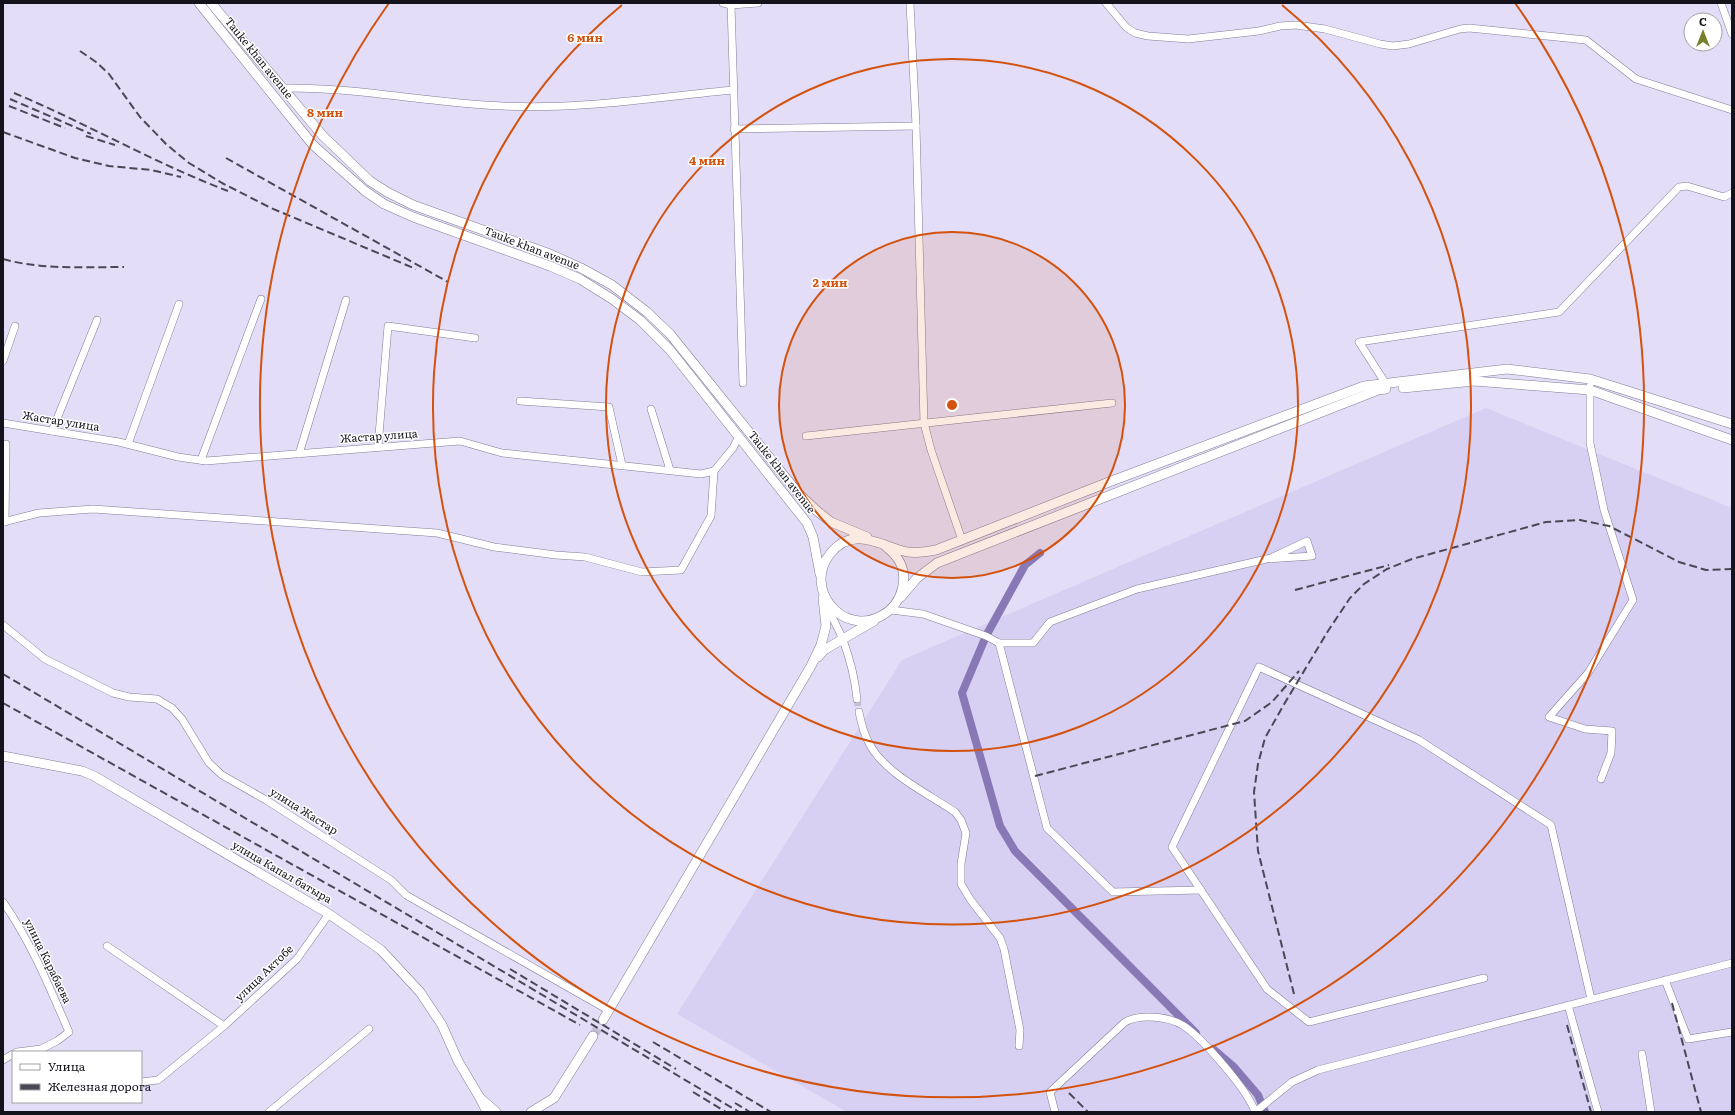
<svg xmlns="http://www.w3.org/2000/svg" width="1735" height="1115" viewBox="0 0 1735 1115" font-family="Literata,serif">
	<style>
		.built { fill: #d7d0f2 }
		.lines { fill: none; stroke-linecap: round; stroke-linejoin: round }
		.canal { stroke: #8878b5; stroke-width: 8 }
		.minor-tunnel { stroke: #c4bfd7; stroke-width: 7; stroke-dasharray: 7 3.5; stroke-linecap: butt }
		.major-tunnel { stroke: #c4bfd7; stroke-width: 9; stroke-dasharray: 9 4.5; stroke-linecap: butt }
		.minor-casing { stroke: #827c95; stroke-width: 8 }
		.major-casing { stroke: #827c95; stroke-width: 10 }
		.minor { stroke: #fff; stroke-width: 7 }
		.major { stroke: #fff; stroke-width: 9 }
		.rail { stroke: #4b4856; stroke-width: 2; stroke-dasharray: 8 4; stroke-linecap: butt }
		.ring { fill: none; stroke: #d3520e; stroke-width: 2 }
		.labels { text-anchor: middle; stroke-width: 3; stroke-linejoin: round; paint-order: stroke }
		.street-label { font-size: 11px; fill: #14121b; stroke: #fff }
		.centre { fill: #d3520e; stroke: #fff; stroke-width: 2 }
		.ring-label { font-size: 12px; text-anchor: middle; font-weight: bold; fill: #d3520e; stroke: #fff; stroke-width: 3; stroke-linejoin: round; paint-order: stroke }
	</style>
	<rect width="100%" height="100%" fill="#e3ddf8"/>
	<path class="built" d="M1486,408L1732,508V1112H847L677,1014L902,660Z"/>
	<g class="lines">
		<g class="canal">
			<path d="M1040,553L1025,565L986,636L962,693L1000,826L1015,851L1196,1033"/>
			<path d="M1213,1049L1234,1067L1258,1095L1265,1112"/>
		</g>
		<path class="minor-tunnel" d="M857,699L859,712"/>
		<path class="major-tunnel" d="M593,1036L603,1020"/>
		<defs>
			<g id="minor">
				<path d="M723,3L731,5L758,3"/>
				<path d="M910,3L916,126L924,423L931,450L962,540"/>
				<path d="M1106,3L1126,27L1135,33L1148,36L1188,39L1259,31L1280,26L1296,25L1325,29L1380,44L1393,46L1409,44L1460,29L1469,28L1586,40L1636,79L1732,110"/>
				<path d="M1721,3L1732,34"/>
				<path d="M731,5L743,383"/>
				<path d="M283,88C357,87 429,103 503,106C578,110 658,97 733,90"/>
				<path d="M734,129L916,126"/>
				<path d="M3,361L15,326"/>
				<path d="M1386,384L1359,342L1559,312L1679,187L1687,186L1724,197L1732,193"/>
				<path d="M1590,386V443L1604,510L1633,600L1588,673L1549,717L1585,729L1612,731L1611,753L1601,779"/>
				<path d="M520,401L609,407L622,465"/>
				<path d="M651,409L670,470"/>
				<path d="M3,423L119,442L178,457L206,461L460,441L502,453L701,474L714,471L733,448L739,436"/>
				<path d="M52,431L97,320"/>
				<path d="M806,436L1112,403"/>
				<path d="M128,444L179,304"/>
				<path d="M378,447L388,326L475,338"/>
				<path d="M299,454L346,300"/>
				<path d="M201,460L261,299"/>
				<path d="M3,522L39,513L93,509L437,533L494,547L556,555L585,557L642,572L681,570L711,516L714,471"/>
				<path d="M5,522L6,444"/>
				<path d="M827,602C830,616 838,627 843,640C850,659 855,678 857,699"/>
				<path d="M891,610L923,614L986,636L999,643L1047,828L1113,892L1201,890"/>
				<path d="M3,625L45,659L113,693L129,697L157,699L172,708L182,719L209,763L222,775L266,800L391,880L406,895L608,1010"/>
				<path d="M999,643H1033L1050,622L1137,589L1271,558L1307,541L1312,556L1265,559"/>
				<path d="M859,712C861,722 863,732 868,741C882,772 927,793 955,812L961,820L966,833L961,864V884L970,899L1000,938L1004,949L1020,1030L1019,1046"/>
				<path d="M3,902C31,942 49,986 69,1032L57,1041L41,1049L17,1052"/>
				<path d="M107,946L224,1026"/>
				<path d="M1484,978L1309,1022L1267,989L1172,847L1259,667L1419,740L1551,825L1591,999"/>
				<path d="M1665,980L1688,1039L1732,1032"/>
				<path d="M1568,1005L1598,1112"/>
				<path d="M1642,1054L1651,1112"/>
				<path d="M3,1060L13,1054"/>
				<path d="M141,1082L158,1080L224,1026L297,959L329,914"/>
				<path d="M269,1112L369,1029"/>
				<path d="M1055,1112L1050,1092L1125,1022C1140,1014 1169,1016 1184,1026C1203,1039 1248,1090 1255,1112"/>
				<path d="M1255,1112L1292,1082L1318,1070L1732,963"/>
			</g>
			<g id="major">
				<path d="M199,3L313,145L365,191L384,204L413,217L550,266L580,279L612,299L640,320L670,350L807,523L813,537L820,574"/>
				<path d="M211,3L323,136L370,181L387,192L413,205L550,254L581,268L612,285L647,312L670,334L798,493L817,511L831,522L867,537"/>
				<path d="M1403,388L1474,381L1590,390L1732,440"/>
				<path d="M883,544C886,547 891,550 894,554C912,573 903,605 881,616C842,637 803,588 830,554C852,526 878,544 903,551C914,554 926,552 936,550L1109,482L1364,386L1507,369L1590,379L1732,424"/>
				<path d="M901,597L917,578L937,563L1378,390L1386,389"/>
				<path d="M818,657L824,650L874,621"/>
				<path d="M3,756L82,771L94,776L329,914L381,950L420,992L442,1025L458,1061L480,1098"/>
				<path d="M603,1020L811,666L821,645L826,626L823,598"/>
				<path d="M487,1112L480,1098L496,1112"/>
				<path d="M531,1112L554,1098L593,1036"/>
			</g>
		</defs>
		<use href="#minor" class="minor-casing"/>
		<use href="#major" class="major-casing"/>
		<use href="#minor" class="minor"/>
		<use href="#major" class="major"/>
		<g class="rail">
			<path d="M80,51L96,62L109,74L140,117L166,144L189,163L222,183L271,208L416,269"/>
			<path d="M14,93C86,123 154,163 228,191"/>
			<path d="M10,99L91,134"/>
			<path d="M9,106L65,128"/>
			<path d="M3,132L75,158L109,166L151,170L181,177"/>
			<path d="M86,136L115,145"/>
			<path d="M226,158L448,282"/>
			<path d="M3,259C42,270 84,267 124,267"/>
			<path d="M1295,590L1389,565"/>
			<path d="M3,674L739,1112"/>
			<path d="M3,703L580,1025"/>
			<path d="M1035,776L1245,721L1272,702L1299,671"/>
			<path d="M510,969L676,1069"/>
			<path d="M1294,994L1258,851L1254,792L1258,764L1265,738L1283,706L1328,631L1350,598L1364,584L1387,569L1412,559L1546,522L1580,520L1609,526L1679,562L1706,570L1732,569"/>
			<path d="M1672,1003L1701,1112"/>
			<path d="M1567,1025L1591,1112"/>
			<path d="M653,1042L771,1112"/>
			<path d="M693,1092L726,1112"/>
			<path d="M1069,1093L1088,1112"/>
			<path d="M735,1103L750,1112"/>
		</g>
	</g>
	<circle cx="952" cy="405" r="173" fill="#d3520e" fill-opacity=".12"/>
	<g class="ring">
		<circle cx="952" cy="405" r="173"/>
		<circle cx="952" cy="405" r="346"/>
		<path d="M1282 5A519 519 0 1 1 622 5"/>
		<path d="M1515 3A692 692 0 1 1 389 3"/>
	</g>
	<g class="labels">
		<g class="street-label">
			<text transform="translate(259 58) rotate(51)" y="4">Tauke khan avenue</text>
			<text transform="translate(532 248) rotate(21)" y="4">Tauke khan avenue</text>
			<text transform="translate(61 421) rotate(9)" y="4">Жастар улица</text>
			<text transform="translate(379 436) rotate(-4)" y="4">Жастар улица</text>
			<text transform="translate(782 472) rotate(52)" y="4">Tauke khan avenue</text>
			<text transform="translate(304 811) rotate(32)" y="4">улица Жастар</text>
			<text transform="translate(282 872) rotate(30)" y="4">улица Капал батыра</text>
			<text transform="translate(48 961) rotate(64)" y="4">улица Карабаева</text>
			<text transform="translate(264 973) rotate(-44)" y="4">улица Актобе</text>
		</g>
	</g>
	<circle cx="952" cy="405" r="6" class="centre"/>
	<g class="ring-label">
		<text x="585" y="42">6 мин</text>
		<text x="325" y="117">8 мин</text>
		<text x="707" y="165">4 мин</text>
		<text x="830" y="287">2 мин</text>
	</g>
	<rect width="1735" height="1115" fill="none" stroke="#14121b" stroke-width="8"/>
	<rect x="12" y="1051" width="130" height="52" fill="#ffffff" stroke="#a1a0a4"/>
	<rect x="20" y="1064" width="20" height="6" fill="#ffffff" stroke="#a1a0a4"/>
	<text x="48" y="1071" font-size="12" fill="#14121b">Улица</text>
	<rect x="20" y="1084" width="20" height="6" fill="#4b4856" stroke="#a1a0a4"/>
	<text x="48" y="1091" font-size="12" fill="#14121b">Железная дорога</text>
	<g transform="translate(1703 32)"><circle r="19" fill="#ffffff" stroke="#a1a0a4"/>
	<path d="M0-3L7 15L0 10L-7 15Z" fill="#77812d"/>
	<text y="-6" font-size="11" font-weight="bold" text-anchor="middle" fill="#14121b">С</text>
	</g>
</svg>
